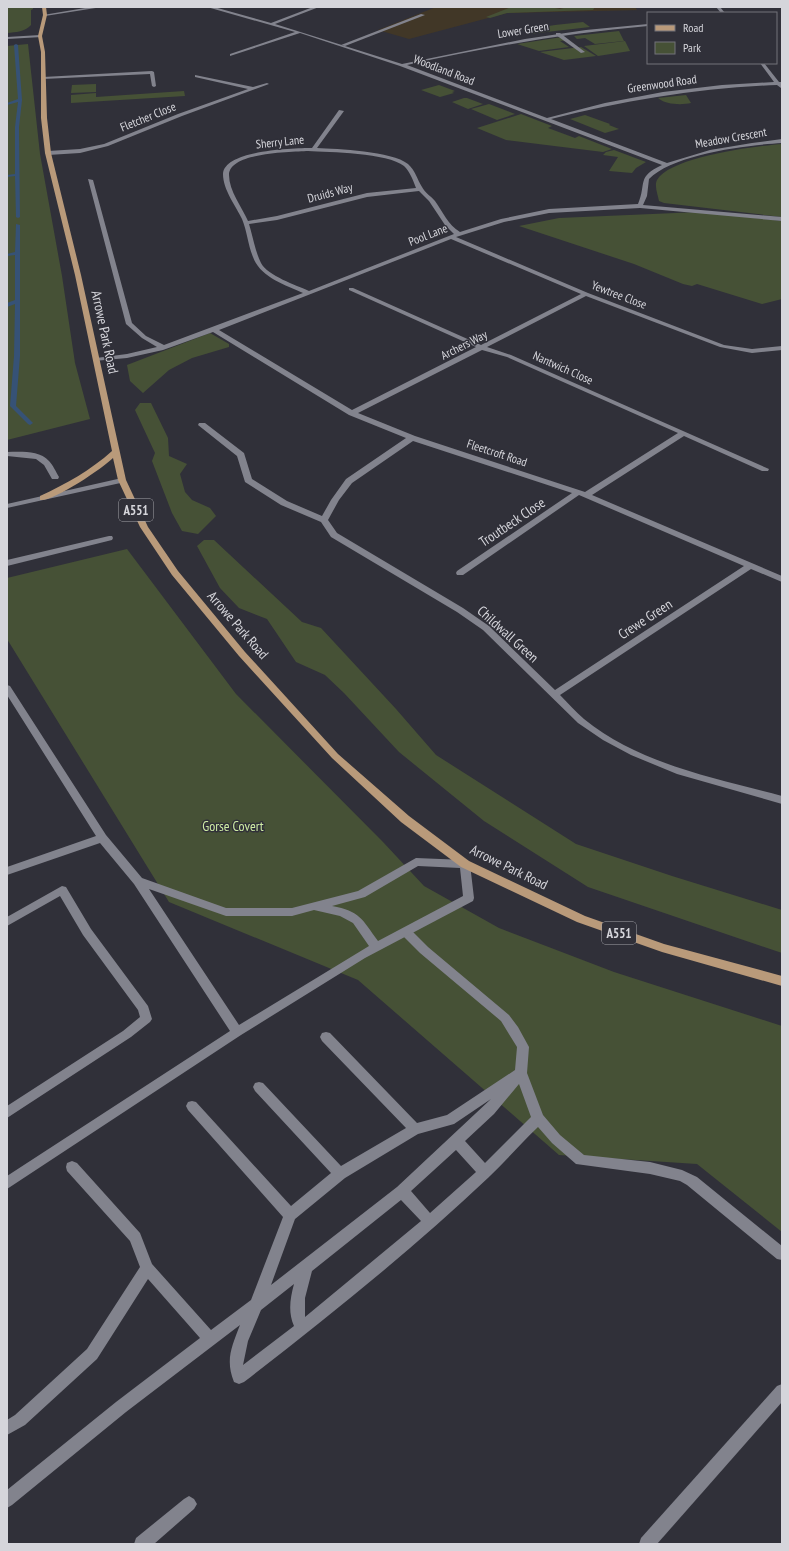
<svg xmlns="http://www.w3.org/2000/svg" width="789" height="1551" viewBox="0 0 789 1551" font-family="'PT Sans Narrow',sans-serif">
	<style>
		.education { fill: #413727 }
		.green { fill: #465136 }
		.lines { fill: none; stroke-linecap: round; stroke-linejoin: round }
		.stream { fill: #365276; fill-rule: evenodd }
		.service { fill: #82838d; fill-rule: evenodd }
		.minor { fill: #82838d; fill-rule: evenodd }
		.tertiary { fill: #82838d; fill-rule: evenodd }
		.primary { fill: #b99a7a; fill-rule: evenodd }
		.labels { text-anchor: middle; stroke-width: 3; stroke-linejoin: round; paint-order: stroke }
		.far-street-label { font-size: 12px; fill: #d5d5db; stroke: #303039 }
		.shield { fill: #303039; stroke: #a4a4aa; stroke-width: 1 }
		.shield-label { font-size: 13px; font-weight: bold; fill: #d5d5db }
		.street-label { font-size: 14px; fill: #d5d5db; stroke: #303039 }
		.park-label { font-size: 14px; fill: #ceeba3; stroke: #303039 }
	</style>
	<rect width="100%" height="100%" fill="#303039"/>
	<path class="education" d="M436,7H635L637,10H642L507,13L409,39L378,30Z"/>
	<g class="green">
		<path d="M7,7H33V9L31,10V25C25,32 16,32 7,33Z"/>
		<path d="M511,7H557L555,8L560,9L567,7H595L593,10L507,13L490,18L486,17Z"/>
		<path d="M583,22L590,27L529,34L523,30L555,25Z"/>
		<path d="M619,31L624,41L595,44L585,38L577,39L574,36Z"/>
		<path d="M562,37L568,40L560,41L569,47L539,51L517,44Z"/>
		<path d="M625,41L630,51L598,56L584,46Z"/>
		<path d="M28,44L40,154L62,276L75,363L90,419L7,440V46Z"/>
		<path d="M581,47L596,56L564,60L540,52Z"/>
		<path d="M663,82L669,88L650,91L640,85Z"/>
		<path d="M96,84V92L71,93L72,85Z"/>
		<path d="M439,85L455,91L452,92L454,93L440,97L421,90Z"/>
		<path d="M184,91L185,96L71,103V95L96,93V97Z"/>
		<path d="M686,95L691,103C682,105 666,105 658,98Z"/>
		<path d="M464,98H467L483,104L468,109L452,102Z"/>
		<path d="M489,104L515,114L497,120L471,109Z"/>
		<path d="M521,114L552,126L548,128L575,138L579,136L612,149L603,152L506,140L477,128Z"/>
		<path d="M585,115L610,124L609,125L619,129L605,133L570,119Z"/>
		<path d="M782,144V217L664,203L659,201C658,195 654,186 657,180C670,157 756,146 782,144Z"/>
		<path d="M614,150L646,162L636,168L632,173L609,171L618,157L603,155L606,152Z"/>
		<path d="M699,212L782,221V299L762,304L697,284L692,286L683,284L634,264L519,226L559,218Z"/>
		<path d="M210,333L229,344V347L192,358L169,370L143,393L130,381L127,365Z"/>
		<path d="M140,403H151L168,438L169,456L187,464L180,474L185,492L192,500L210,508L216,516L198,534L182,531L172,513L152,461L155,453L135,410Z"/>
		<path d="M204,540H214L302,622L321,628L396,709L436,755L576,844L672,876L782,910V953L588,887L484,821L399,752L344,693L325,675L296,662L267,619L239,608L220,588L197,546Z"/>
		<path d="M127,549L236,694L383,842L424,886L499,928L614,972L782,1026V1232L697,1164L559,1155L358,980L169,902L7,639V578Z"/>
	</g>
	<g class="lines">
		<g class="stream">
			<path d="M16,44L18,45L22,100L19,127L20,217L18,218L16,217L15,176L7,177V175L15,174V127L18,102L7,105V103L18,99L14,45Z"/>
			<path d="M16,224L20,225V356L16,406L33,423L30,425L28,424L10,406L14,356L15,304L7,307V303L15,300V255L7,256V254L15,252Z"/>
		</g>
		<g class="service">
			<path d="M421,14L425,15L345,46L341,45Z"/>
			<path d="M556,33H560L585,52L581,53L556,35Z"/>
			<path d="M152,71L154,72L156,86L154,87L152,86L150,74L43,79L41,78L43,77Z"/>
			<path d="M7,452C20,452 39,450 49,461C53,465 56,472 59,477L58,479H52L44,465L36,459L7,456Z"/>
			<path d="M109,536H112L113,538L112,540L7,566V560Z"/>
			<path d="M62,886L66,887L91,929L148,1006L152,1019L150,1022L131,1037L7,1118V1106L123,1031L140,1017L138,1010L83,935L60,896L7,926V917Z"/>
			<path d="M406,928L410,929L428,947L509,1015L518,1027L529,1047L527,1073L543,1115L560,1135L584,1155L650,1162L682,1170L697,1177L782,1246V1260L777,1259L687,1185L680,1181L650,1174L576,1164L552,1143L538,1127C521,1143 506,1161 489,1177C412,1250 328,1317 244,1382L239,1384L234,1382C225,1360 232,1346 240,1325L126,1412L12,1505L7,1508V1490L116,1402L200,1338L148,1279L97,1359L25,1425L7,1435V1420L15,1415L87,1349L140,1267L130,1241L67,1171L66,1167L67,1163L72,1161L77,1163L140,1233L152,1264L211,1330L251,1300L283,1217L188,1110L186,1106L188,1102L192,1101L196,1102L291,1206L331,1173L255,1091L253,1087L255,1083L259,1082L263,1083L341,1166L406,1128L322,1041L320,1037L322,1033L326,1032L330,1033L417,1123L447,1115L515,1070L517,1047L501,1021L420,953L402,935L400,932L402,929ZM519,1084L531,1117L485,1163L465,1141L494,1114ZM491,1099L397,1187L271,1285L295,1219L345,1178L418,1134L454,1124ZM456,1150L476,1172L430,1213L411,1191ZM401,1200L421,1221L305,1317V1298L312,1271ZM294,1284C290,1299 288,1312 294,1326L243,1365L248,1341L261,1310Z"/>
			<path d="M782,1384V1402L657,1544H639L641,1538L777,1386Z"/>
			<path d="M189,1496L194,1499L197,1504L194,1509L154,1544H134L136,1538L184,1499Z"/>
		</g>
		<g class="minor">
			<path d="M91,7H102L45,16L43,15Z"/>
			<path d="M207,7H214L271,23L313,7H319L275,24L402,64L525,39L586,30L648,24V26C567,33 487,47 407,65L547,118L605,103L663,92L722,85L774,82L760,63H764L779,82H782L781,88L777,85C700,88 626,100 551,119L667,163L710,150L752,143L782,139V143C747,145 673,154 649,179L647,196L643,205L782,217V221L640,208L549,213L504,222L456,237L588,293L724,345L752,349L782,346V350L752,353L720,347L586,296L487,347L511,355L769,469L768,471H762L684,436L592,495L782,576V582L751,569L560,695C568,703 576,712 584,719C639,764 715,778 782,796V804L677,774L631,755L603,740L578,723L483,630L457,612L331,537L321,522L281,505L245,482L237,456L198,425L199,423H205L244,453L252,479L287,501L322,516L331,500L346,479L406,438L349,415L213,332L163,350L127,358L94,361L93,360L96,358L127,354L157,347L142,338L126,324L88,179L93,180L132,323L146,336L164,345L303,293C285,285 260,277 253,257C248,245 247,231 242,219C236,206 223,190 223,174C224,150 294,148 312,148L339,110L344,111L317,148C337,149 392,151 408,164C415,170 417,179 422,187C425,193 431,196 435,201C443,212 448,225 460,232L501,219L549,209L638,204C647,183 636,177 662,165L400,66L300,33L230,56V54L295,32ZM308,151C329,152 388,153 404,166C410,172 413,180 416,188L367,193L277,216L248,221C242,207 229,191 229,175C229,152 293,152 308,151ZM419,191L429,201L445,225L454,234L309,291C296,285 268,276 261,263C255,251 253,237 249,224L277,220L367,197ZM451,239L581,294L481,345L353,288H349V290L476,347L352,410L219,330ZM482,350L507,357L678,433L585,492L415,436L358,413ZM413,441L572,493L457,571L456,573L457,575H463L579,495L744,566L555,690L489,626L463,608L337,533L328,520L339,500L352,483Z"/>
			<path d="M716,7H720L725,13H721Z"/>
			<path d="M195,75L253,87L267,83L269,84L182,116L108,146L80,153L48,155L45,153L48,151L80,149L104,144L178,114L248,89L195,77Z"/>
			<path d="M122,478H125V482L7,508V504Z"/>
			<path d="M7,685L10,686L106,835L142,878L226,908H292L358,891L416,858L465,860L469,861L470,864L474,898L473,901L365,958L241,1035L7,1189V1176L230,1031L134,884L100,843L7,875V867L96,836L7,695ZM418,866L460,868L463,896L378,941C362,919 360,911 332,906L365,897ZM149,889L226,916H292L314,910L340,916L353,923L369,946L239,1025Z"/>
		</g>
		<path class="tertiary" d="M40,35L42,37L7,39V37Z"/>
		<path class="primary" d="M42,7H46L47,15L42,36L45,52L47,118L51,153L81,275L126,480L148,527L178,571L245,652L338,754L409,816L469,861L585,916L664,944L782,976V986L662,952L577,922L461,867L401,822L332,758L239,656L172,575L140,527L118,480L113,458C103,468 53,502 40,500V496C66,484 91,470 112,451L75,275L45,153L41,118V52L38,36L43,15Z"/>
	</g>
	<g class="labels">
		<g class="far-street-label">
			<text transform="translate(523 30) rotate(-9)" y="4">Lower Green</text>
			<text transform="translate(444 70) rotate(21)" y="4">Woodland Road</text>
			<text transform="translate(662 84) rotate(-8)" y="4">Greenwood Road</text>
			<text transform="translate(148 117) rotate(-22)" y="4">Fletcher Close</text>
			<text transform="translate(731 138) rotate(-10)" y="4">Meadow Crescent</text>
			<text transform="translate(280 142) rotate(-6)" y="4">Sherry Lane</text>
			<text transform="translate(330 193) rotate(-15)" y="4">Druids Way</text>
			<text transform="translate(428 235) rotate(-21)" y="4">Pool Lane</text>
			<text transform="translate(619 295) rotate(21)" y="4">Yewtree Close</text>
			<text transform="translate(464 345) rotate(-27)" y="4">Archers Way</text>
			<text transform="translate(563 368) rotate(24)" y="4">Nantwich Close</text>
			<text transform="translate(497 453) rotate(18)" y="4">Fleetcroft Road</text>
		</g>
		<g class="shield">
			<rect x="119" y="499" width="34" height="22" rx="3"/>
			<rect x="602" y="922" width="34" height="22" rx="3"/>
		</g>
		<g class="shield-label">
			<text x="136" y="515">A551</text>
			<text x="619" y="938">A551</text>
		</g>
		<g class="street-label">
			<text transform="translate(105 332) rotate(78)" y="5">Arrowe Park Road</text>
			<text transform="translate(512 522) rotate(-34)" y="5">Troutbeck Close</text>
			<text transform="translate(645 619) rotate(-33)" y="5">Crewe Green</text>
			<text transform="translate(238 625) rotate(49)" y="5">Arrowe Park Road</text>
			<text transform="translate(508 634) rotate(42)" y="5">Childwall Green</text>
			<text transform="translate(509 867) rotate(26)" y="5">Arrowe Park Road</text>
		</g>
		<g class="park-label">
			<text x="233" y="831">Gorse Covert</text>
		</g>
	</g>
	<rect width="789" height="1551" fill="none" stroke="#d5d5db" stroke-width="16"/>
	<rect x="647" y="12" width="130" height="52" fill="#303039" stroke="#72727a"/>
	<rect x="655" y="25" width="20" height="6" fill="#b99a7a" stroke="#72727a"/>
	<text x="683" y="32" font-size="12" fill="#d5d5db">Road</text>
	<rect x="655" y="42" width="20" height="12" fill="#465136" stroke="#72727a"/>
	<text x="683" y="52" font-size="12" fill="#d5d5db">Park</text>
</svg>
